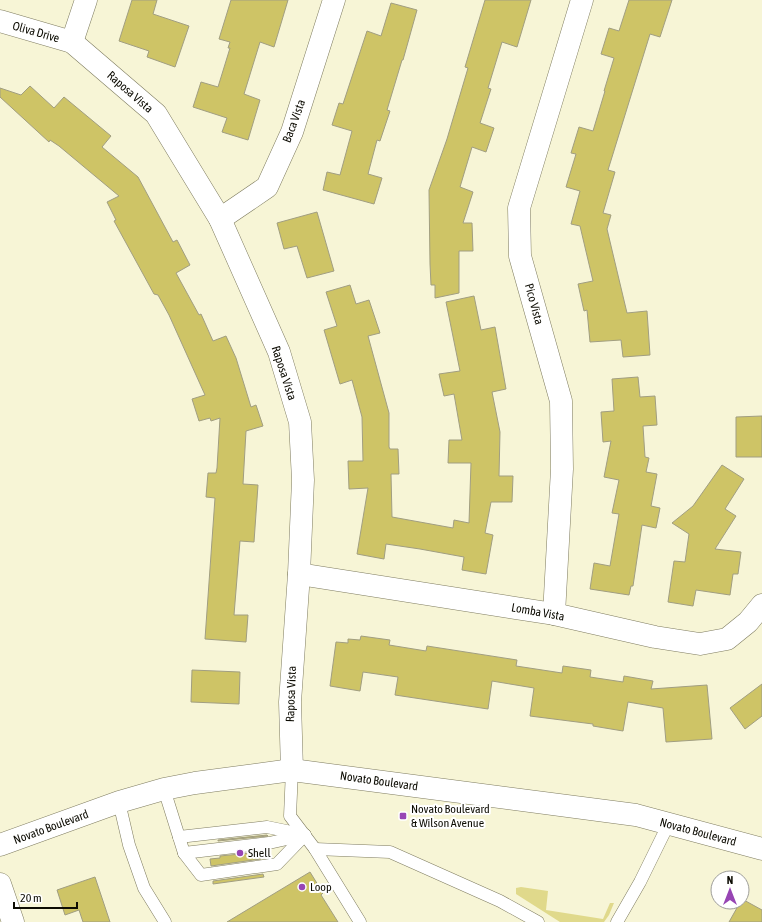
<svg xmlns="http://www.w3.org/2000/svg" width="762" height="922" viewBox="0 0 762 922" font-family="'Asap Condensed',sans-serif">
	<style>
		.green { fill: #e0d98b }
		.building { fill: #cec466; stroke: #a19e81 }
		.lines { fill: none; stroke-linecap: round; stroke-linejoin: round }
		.lane-casing { stroke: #7f7c60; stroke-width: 13 }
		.street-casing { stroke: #7f7c60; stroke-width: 23 }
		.secondary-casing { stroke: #7f7c60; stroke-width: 23 }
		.lane { stroke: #fff; stroke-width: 12 }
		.street { stroke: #fff; stroke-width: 22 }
		.secondary { stroke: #fff; stroke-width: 22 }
		.poi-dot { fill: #9745b4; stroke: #fff; stroke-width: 1.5 }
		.labels { text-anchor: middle; stroke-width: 4; stroke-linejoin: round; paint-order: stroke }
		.street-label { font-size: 12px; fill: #0d0c03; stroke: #fff }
		.poi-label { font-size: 12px; fill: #0d0c03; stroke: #fff; text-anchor: start }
	</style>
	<rect width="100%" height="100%" fill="#f7f5d6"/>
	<path class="green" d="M521,887L548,891L546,910L603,919L610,903H614L609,915L604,922H560L516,894V888Z"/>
	<g class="building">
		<path d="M132,0H157L153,14L189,26L175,67L147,57L149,51L119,41Z"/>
		<path d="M231,0H288L274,47L260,42L244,94L260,100L248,140L222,132L227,118L193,107L201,82L218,87L230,48H228L230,42L219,39Z"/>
		<path d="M485,0H531L517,47L502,42L488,88L491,89L480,123L494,128L486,152L472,147L460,187L473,192L463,223H472L473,251H459V293L435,298V285H431L430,264L429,190L447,139L468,68L465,67Z"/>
		<path d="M629,0H672L660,37L650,34L608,170L615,172L603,213L611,215L607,229L627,313L647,311L650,355L623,357L621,340L590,342L587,310L584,311L578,284L593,281L580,226L571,224L580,191L566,187L576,154L571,153L579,127L593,131L605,91H604L614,58L601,54L609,28L619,31Z"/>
		<path d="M391,3L417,10L403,60H402L387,110L390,111L380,141L377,140L368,174L382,178L374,204L323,190L327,172L340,175L352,131L332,125L339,103L343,104L367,31L381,36Z"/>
		<path d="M30,86L54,108L64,97L111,136L102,147L138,177L173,242L177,240L190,265L176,273L199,315L201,314L213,341L226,336L236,358L251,407L256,405L263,426L246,431L243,484L258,485L254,542L240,541L234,615H248L246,642L205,639L215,498L206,497L208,473H216L217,468L220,418L211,421L210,418L199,421L192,399L205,395L169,315L158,295L154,294L114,221L116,220L107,202L119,196L59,146L50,140L49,142L0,97V88L21,95Z"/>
		<path d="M317,212L334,271L307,278L297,246L284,249L277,223Z"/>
		<path d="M350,285L356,304L369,300L380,333L368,336L389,413V447L390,449H398L399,474H391L392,517L453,528L454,520L469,523L471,463H448L449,440H462L454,394L444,396L439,374L460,371L446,302L474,296L481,330L495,327L506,389L492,392L500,432L499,476H513L512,502H491L485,533L493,535L486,574L462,570L464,557L420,549L386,544L384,559L357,554L368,488L349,489L348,461H363L362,417L352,380L340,384L324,330L337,326L326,292Z"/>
		<path d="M638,377L640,397L655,396L657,425L643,426L645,457L649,458L646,472L657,474L651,506L660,508L656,528L642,525L633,586H631L629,595L590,589L594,563L610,566L619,514L612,513L619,480L604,477L611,441L603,442L601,412L614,411L612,379Z"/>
		<path d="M762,416V457H736V417Z"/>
		<path d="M722,465L744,479L725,509L736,516L715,549L741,552L738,574H733L730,595L696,590L693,606L668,602L674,561L685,562L689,534L672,523L693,506Z"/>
		<path d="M361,636L390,640L389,645L426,651L427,646L517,660L516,666L562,673L563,666L591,670L590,677L623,682L624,676L653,681L651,689L707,685L712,739L666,742L663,708L628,702L623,731L593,726V724L530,716L534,688L492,681L488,709L395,695L398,677L363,672L360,691L330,686L336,642L348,643V639L360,640Z"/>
		<path d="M192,670L240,672L239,704L191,702Z"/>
		<path d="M762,684V716L745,729L730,708Z"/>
		<path d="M267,835L268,836L218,841V840Z"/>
		<path d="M260,852L261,859L211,866L210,859L220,858V856Z"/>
		<path d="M310,872L323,893L321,895L338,922H227Z"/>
		<path d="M263,874L264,877L213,884V881Z"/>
		<path d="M95,877L110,922H83L79,910L65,915L57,890Z"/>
		<path d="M742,899L762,910V922H729Z"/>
	</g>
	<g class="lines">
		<defs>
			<g id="lane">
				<path d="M292,770L290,816L315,849L360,922"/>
				<path d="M164,789L184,853L269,843L305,835"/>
				<path d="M119,802L129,845L144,888L165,922"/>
				<path d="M179,837L267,827L301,834"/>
				<path d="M315,849L390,852L500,901L538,922"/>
				<path d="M184,853L201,875L277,864L305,835"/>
				<path d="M617,922L640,882L669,823"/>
			</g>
			<g id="street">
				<path d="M0,21L72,42L156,114L220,219L279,352L300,422L303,480L299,574L290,702L292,770"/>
				<path d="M72,42L86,0"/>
				<path d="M220,219L267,187L292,132L334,0"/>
				<path d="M299,574L554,614L655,637L700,644L727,639L748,622L762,605"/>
				<path d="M554,614L562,469L561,401L520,256L519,208L582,0"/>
				<path d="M0,884L13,922"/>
			</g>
			<path id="secondary" d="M0,845L119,802L164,789L195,783L292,770L636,815L762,849"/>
		</defs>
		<use href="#lane" class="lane-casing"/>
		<use href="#street" class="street-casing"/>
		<use href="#secondary" class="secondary-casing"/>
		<use href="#lane" class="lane"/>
		<use href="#street" class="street"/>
		<use href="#secondary" class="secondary"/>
	</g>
	<g class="poi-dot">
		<rect x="399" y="812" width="8" height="8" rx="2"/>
		<circle cx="240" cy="853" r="4"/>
		<circle cx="302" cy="887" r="4"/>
	</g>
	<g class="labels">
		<g class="street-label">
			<text transform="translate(36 32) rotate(16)" y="4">Oliva Drive</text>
			<text transform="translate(130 92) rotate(41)" y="4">Raposa Vista</text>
			<text transform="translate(294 121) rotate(-70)" y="4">Baca Vista</text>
			<text transform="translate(534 304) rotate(75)" y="4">Pico Vista</text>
			<text transform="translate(284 373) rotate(72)" y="4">Raposa Vista</text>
			<text transform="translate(538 612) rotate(10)" y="4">Lomba Vista</text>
			<text transform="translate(291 694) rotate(-88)" y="4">Raposa Vista</text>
			<text transform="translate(379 781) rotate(8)" y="4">Novato Boulevard</text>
			<text transform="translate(51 827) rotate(-20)" y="4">Novato Boulevard</text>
			<text transform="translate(698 832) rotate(15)" y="4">Novato Boulevard</text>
		</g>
		<g class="poi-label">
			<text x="411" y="813">Novato Boulevard<tspan x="411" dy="14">&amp; Wilson Avenue</tspan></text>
			<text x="248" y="857">Shell</text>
			<text x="310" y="891">Loop</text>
		</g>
	</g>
	<g transform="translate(730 890)"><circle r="19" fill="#ffffff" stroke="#9e9e9a"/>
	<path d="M0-3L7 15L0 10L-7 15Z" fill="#9745b4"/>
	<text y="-6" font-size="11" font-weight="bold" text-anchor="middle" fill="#0d0c03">N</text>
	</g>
	<path d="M14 902v6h63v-6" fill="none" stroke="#0d0c03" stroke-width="2"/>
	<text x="20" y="902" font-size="12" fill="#0d0c03" stroke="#ffffff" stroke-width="3" paint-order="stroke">20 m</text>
</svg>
